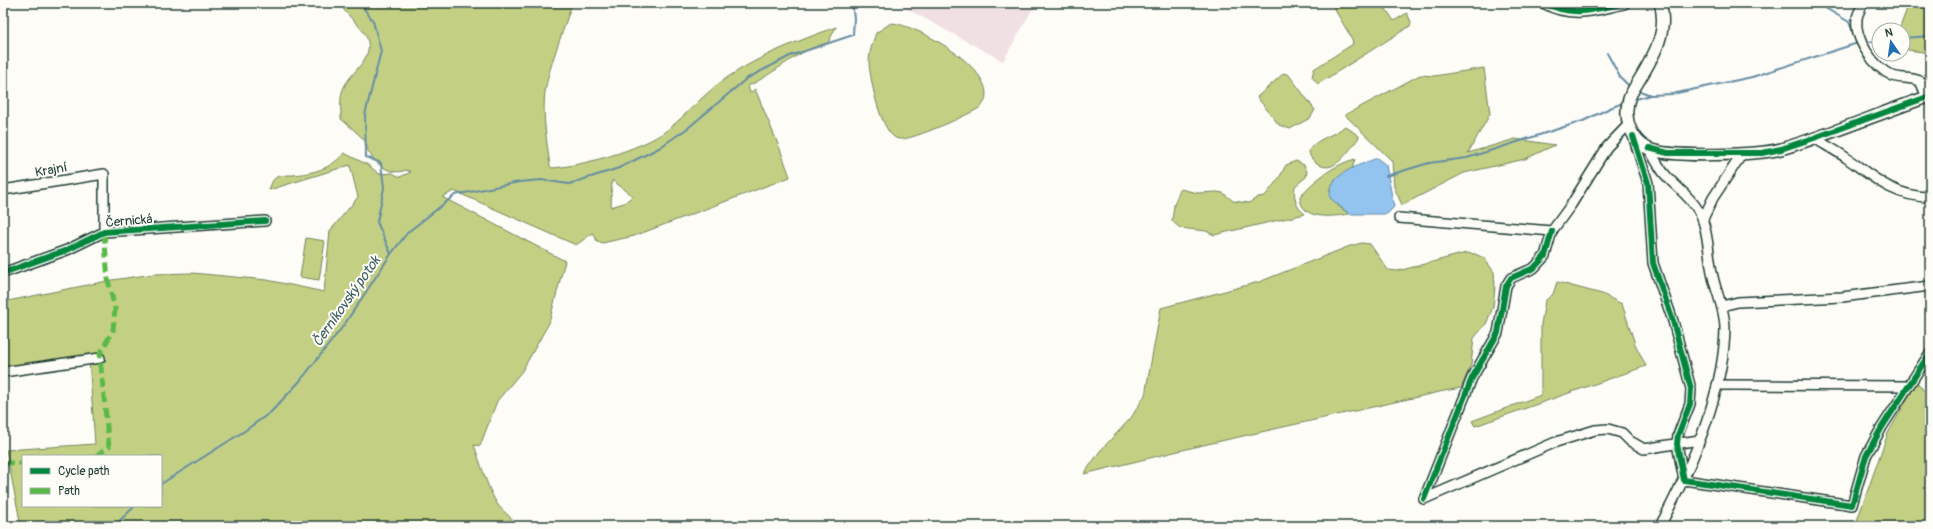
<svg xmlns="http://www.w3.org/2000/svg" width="1933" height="529" viewBox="0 0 1933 529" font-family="Pangolin,sans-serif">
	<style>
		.built { fill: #f1e0e3 }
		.green { fill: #c3d084; stroke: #71865c; fill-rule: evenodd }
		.water { fill: #93c3ef; stroke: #658da4 }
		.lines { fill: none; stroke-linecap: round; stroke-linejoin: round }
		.stream { stroke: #658da4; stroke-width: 2 }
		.minor-casing { stroke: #1f3d34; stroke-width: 12 }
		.tertiary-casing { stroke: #1f3d34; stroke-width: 14 }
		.minor { stroke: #fdfcf7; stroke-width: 9 }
		.tertiary { stroke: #fdfcf7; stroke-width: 11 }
		.quiet { stroke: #58b947; stroke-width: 5; stroke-dasharray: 10 5; stroke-linecap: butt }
		.cycleway-casing { stroke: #fdfcf7; stroke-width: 8 }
		.cycleway { stroke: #00873e; stroke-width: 6 }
		.labels { text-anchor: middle; stroke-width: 4; stroke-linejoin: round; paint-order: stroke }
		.street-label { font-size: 13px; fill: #1f3d34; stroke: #fdfcf7 }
		.water-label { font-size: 14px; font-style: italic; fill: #3c5e63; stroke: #fdfcf7 }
	</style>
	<rect width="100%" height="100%" fill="#fdfcf7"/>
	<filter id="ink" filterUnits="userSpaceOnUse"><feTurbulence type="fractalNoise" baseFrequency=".025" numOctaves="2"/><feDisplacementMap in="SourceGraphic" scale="8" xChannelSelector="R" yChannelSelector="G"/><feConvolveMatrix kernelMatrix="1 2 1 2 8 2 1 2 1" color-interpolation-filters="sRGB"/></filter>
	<g filter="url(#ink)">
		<path class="built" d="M896,3H1036L1003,61Z"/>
		<g class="green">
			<path d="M339,3H572C564,30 549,65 545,92C542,116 547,142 550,166L552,168C582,166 642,149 666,131C688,114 705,92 728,77C761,55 798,41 836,27L828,43C798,49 775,74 748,86L750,93L755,89L780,149L790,177L634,236L602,243L597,241L593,233L576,245L454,191L442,197L565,261L549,323L522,371L497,401L480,446L474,445C481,464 486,484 496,502C501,511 513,517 516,526H21L6,450L95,444L89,359L3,367V302L112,280L154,274L192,273L267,280L324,292L330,231L358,197L350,165L269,190C271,185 272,179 277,177C281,175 288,175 293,175C312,173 330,170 344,153L368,165L379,174L392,173L400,177L411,172L406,170C393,176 377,166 370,154C367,151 367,146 366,143C363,137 347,124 341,119C341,108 339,95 345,85C354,69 377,56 365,34C358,23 346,15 339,3ZM612,180L633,196L624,203L611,207ZM23,456H161V506H23Z"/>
			<path d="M1331,3H1382L1394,21L1407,13L1411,22L1410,26L1318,84L1312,77L1314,69L1353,44L1352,39Z"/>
			<path d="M1909,3H1930V53L1908,50L1903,38V30H1899Z"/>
			<path d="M891,23C917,24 1008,75 981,107C970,114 911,141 899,139C881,137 870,78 869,63C869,52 873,42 876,33Z"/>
			<path d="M1484,68L1490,114L1468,153L1515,139L1555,145L1525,159L1464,173L1402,205L1394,187L1392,161L1345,115L1420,75L1434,76Z"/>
			<path d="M1284,73L1289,75L1315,110L1310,118L1290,129L1279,125L1257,97Z"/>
			<path d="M1345,126L1359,136L1358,139C1349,150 1333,177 1317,163C1312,160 1309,156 1309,150C1317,138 1334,136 1345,126Z"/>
			<path d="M1355,159L1352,169L1335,179L1329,190L1338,206L1349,214C1332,217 1300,221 1300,196C1315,180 1333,165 1355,159Z"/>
			<path d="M1296,161L1304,165L1307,172L1306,177L1295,186C1293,197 1296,208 1305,214L1214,235L1206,231L1180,228L1172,221L1174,205L1180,189L1198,193L1217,192L1223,193L1233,201L1249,203L1258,197L1265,196L1279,178L1286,165Z"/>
			<path d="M306,238L325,241L319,280L300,277Z"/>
			<path d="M1362,243L1370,244L1388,270L1398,271L1466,253L1475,254L1484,258L1494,272L1495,287L1493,307L1486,324L1474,338L1471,365L1461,388L1444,391L1203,445L1084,474L1100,451L1131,418L1145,395L1161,308L1259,282L1350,246Z"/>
			<path d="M1557,282L1602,294L1622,304L1635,344L1646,366L1475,426L1472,421L1541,395V324L1545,301L1553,294Z"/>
			<path d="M1917,382L1930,398V526H1855L1888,433Z"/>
		</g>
		<path class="water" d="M1377,158L1386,165L1394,207L1387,214H1349L1330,198C1328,173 1358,166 1377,158Z"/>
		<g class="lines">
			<g class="stream">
				<path d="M1817,3L1849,22L1857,43"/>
				<path d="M1903,38L1930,36"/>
				<path d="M1865,42L1879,41"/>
				<path d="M1607,53L1620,77L1631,88"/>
				<path d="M1637,90L1651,95L1672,94L1752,77L1858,43"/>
				<path d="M1633,100L1650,95"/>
				<path d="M1386,176L1429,163L1467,158L1583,121L1610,108L1623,103"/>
				<path d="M391,254L408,232L455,195L519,182L541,180L569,184L619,168L659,148L688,128L746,79L790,56L853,35L854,18L852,3"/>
				<path d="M161,484L243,432L271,412L300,381L344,325L391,254L377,222L384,188L381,163L366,157L365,115L381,51L373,21L360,3"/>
				<path d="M114,526L135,506"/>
			</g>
			<defs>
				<g id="minor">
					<path d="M1863,3C1861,8 1858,13 1857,18C1854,39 1874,68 1893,76C1901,79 1910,77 1920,81L1927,97"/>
					<path d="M1633,136L1648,183L1653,263L1673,321L1691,389L1690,404L1678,435L1677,444L1684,480L1852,505L1866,456L1882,427L1930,353"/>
					<path d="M1814,138C1825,145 1837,151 1848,159C1874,178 1895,197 1930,197"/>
					<path d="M1649,148C1653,156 1658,165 1663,172C1673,185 1689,195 1698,210C1708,227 1708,252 1712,272C1715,291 1725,308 1725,328C1724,394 1691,468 1660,526"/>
					<path d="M3,190L104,174V232"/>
					<path d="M1399,218L1552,231L1571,205L1607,147L1629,124"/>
					<path d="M1703,219L1713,198L1742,154"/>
					<path d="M3,273L67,250L104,232L265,221"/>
					<path d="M1722,306L1738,302L1842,297L1930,286"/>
					<path d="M3,372L100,358"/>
					<path d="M1717,385L1908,386"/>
					<path d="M1424,499L1472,378L1498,333L1506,286L1511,278L1534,268L1545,256L1552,231"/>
					<path d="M1424,499L1556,442L1595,430L1608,429L1622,433L1630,441L1644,449L1699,440"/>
				</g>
				<g id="tertiary">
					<path d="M1545,3C1572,18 1596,9 1624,3"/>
					<path d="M1660,3C1669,32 1653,57 1638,82C1631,93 1626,101 1627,115C1628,129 1636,143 1649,149C1670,158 1759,155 1781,149C1832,134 1880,113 1930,96"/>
				</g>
			</defs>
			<use href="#minor" class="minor-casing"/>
			<use href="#tertiary" class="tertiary-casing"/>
			<use href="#minor" class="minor"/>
			<use href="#tertiary" class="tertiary"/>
			<g class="quiet">
				<path d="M96,456L109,447L100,358V354L113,330L115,309L108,280L104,232"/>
				<path d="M3,463H23"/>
			</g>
			<defs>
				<g id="cycleway">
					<path d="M1545,3C1572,18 1596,9 1624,3"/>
					<path d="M1633,136L1648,183L1653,263L1673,321L1691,389L1690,404L1678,435L1677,444L1684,480L1852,505L1866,456L1882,427L1930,353"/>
					<path d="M1649,148L1668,153H1762L1781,149L1814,138L1930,96"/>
					<path d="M3,273L67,250L104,232L265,221"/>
					<path d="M1424,499L1472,378L1498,333L1506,286L1511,278L1534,268L1545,256L1552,231"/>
				</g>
			</defs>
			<use href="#cycleway" class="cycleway-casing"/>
			<use href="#cycleway" class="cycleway"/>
		</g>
	</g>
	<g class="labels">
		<g class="street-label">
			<text transform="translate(51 169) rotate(-10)" y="5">Krajní</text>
			<text transform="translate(129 220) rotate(-5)" y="5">Černická</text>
		</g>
		<g class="water-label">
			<text transform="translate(346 301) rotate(-55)" y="5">Černíkovský potok</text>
		</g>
	</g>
	<rect width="1933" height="529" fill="none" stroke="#fdfcf7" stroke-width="16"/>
	<rect x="8" y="8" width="1917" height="513" fill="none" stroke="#1f3d34" stroke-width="1.5" filter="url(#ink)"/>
	<rect x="22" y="455" width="140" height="52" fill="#fdfcf7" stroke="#a4b0a9"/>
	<rect x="30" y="468" width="20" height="6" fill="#00873e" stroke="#a4b0a9"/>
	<text x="58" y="475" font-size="12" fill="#1f3d34">Cycle path</text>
	<rect x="30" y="488" width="20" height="6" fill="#58b947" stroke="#a4b0a9"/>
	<text x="58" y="495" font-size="12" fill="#1f3d34">Path</text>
	<g transform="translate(1891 42) rotate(347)"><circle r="19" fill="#fdfcf7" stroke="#a4b0a9"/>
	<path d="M0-3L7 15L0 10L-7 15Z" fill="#1f6fb2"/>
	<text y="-6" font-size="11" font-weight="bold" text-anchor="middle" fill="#1f3d34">N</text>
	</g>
</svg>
